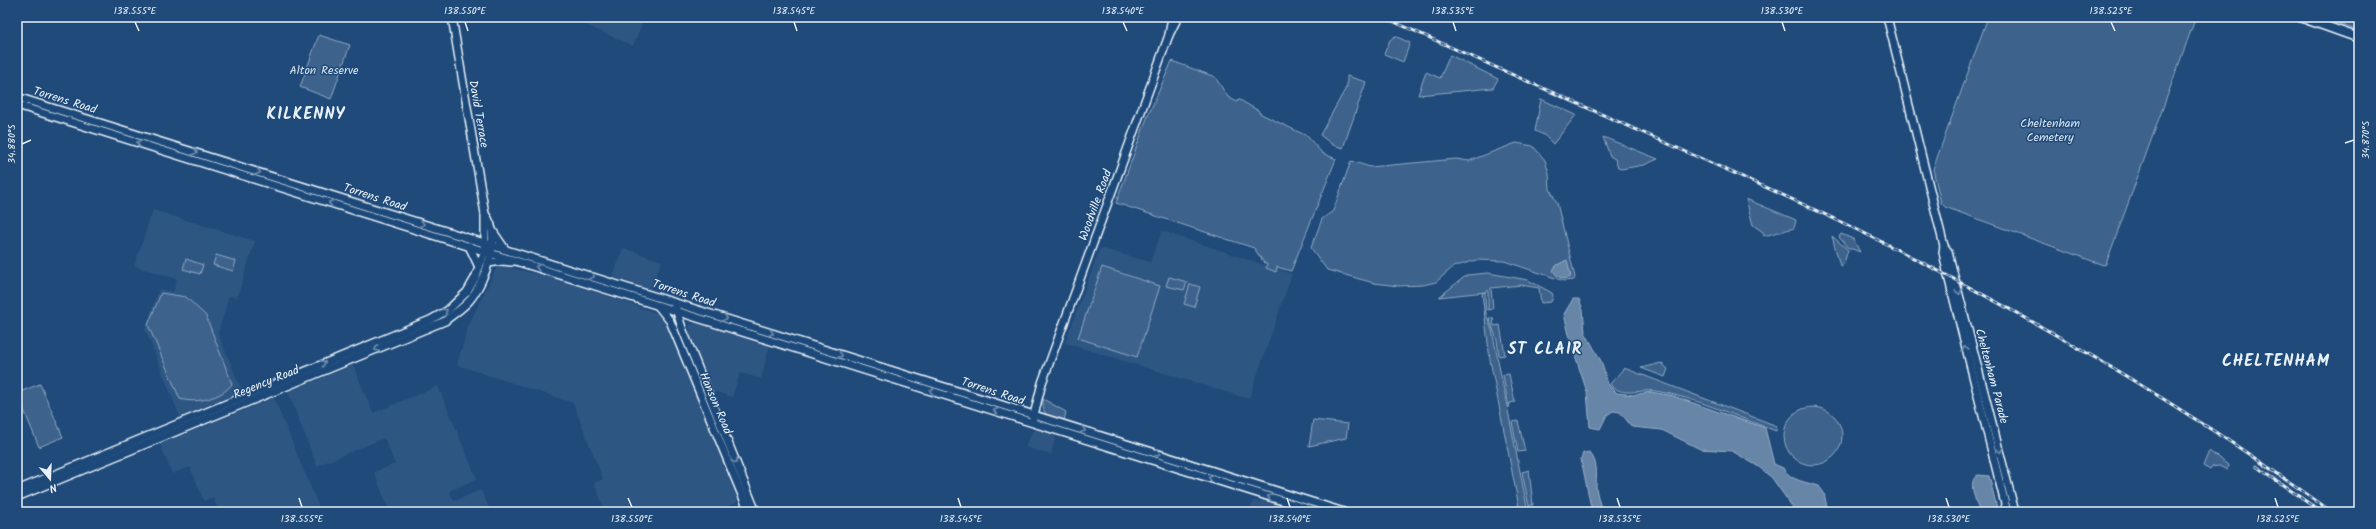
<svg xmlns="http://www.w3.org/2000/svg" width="2376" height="529" viewBox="0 0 2376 529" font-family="Kalam,sans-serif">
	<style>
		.built { fill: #2e5683 }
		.green { fill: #3c628c; stroke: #92aac2 }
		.water { fill: #6685a7; stroke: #9ab0c7 }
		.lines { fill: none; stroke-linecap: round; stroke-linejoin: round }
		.secondary-casing { stroke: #e8f1f8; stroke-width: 10 }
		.trunk-casing { stroke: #e8f1f8; stroke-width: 11 }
		.secondary { stroke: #1f4a7a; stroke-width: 7 }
		.trunk { stroke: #1f4a7a; stroke-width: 8 }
		.rail-casing { stroke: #e8f1f8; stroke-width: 3 }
		.rail { stroke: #1f4a7a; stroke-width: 1.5; stroke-dasharray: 4.5; stroke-linecap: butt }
		.oneway { stroke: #6f8dac }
		.ticks { fill: none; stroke: #e8f1f8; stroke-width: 1.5 }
		.labels { text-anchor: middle; stroke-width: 3; stroke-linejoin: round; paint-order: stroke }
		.park-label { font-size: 12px; fill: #d7e3ed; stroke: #1f4a7a }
		.street-label { font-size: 12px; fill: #e8f1f8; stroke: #1f4a7a }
		.district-label { font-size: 16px; font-weight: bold; letter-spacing: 1px; fill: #e8f1f8; stroke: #1f4a7a }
		.neatline { fill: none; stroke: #e8f1f8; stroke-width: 1.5 }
		.ticks-label { font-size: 10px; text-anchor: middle; fill: #e8f1f8 }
	</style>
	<rect width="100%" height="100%" fill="#1f4a7a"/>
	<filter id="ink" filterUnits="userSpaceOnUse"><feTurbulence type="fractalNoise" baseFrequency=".025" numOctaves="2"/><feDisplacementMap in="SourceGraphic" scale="8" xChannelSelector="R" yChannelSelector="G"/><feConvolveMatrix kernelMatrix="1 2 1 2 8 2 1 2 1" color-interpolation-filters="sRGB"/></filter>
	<g filter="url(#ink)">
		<g class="built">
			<path d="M568,17H645L633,46Z"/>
			<path d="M153,210L255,241L237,298L229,296L218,333L242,391L180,417L145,329L159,289L173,292L177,279L134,266Z"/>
			<path d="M1162,231L1292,274L1249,399L1065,343L1100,248L1150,262Z"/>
			<path d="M623,248L662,261L650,289L613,277Z"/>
			<path d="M503,266L561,280L654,312L663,318L738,500L736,503L714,512H598L597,510L604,507L594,483L603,479L573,403L457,365L468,326L497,267Z"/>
			<path d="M698,322L770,345L761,379L740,373L732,397L713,391L690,335L689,325Z"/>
			<path d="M353,365L373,413L438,386L477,479L449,491L454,501L481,490L491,512H390L374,472L395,464L384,438L317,466L288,392Z"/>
			<path d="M274,398L321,512H219L213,497L204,501L190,467L172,474L160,444Z"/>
			<path d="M1038,429L1056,435L1051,455L1025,447L1032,432Z"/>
			<path d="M1254,500L1260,502L1263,500L1302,512H1249Z"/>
		</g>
		<g class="green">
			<path d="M1988,17H2196L2106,264L2103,265L1945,207L1941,203L1933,169Z"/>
			<path d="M2319,17H2359V31Z"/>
			<path d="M319,35L350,45L331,99L300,87Z"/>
			<path d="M1395,36L1410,43L1403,62L1384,54L1390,40Z"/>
			<path d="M1450,55L1498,79L1493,88L1418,95L1426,72L1440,78Z"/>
			<path d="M1172,61L1215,77L1228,97L1237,102L1238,99L1259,111V113L1307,136L1322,153L1336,159L1291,271L1277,267L1276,272L1266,268L1267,264L1264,263L1254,248L1116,203L1147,118Z"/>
			<path d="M1347,76L1366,82L1343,148L1333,145L1320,135L1347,86Z"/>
			<path d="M1541,99L1576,115L1553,144L1544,135L1535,131Z"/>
			<path d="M1603,137L1658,159L1644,165L1621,169L1618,168L1615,159L1610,156Z"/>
			<path d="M1516,143L1533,146L1545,160L1549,174L1550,189L1557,203L1575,277L1574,280L1564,281L1504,261L1476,260L1453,267L1436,282L1423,285L1398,286L1374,283L1327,270L1311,248L1322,219L1333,211L1351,161L1370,167L1456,159L1469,161Z"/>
			<path d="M1746,199L1796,220L1794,228L1764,236L1763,232L1753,225Z"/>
			<path d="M1841,234L1853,239L1860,252L1847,247L1839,237Z"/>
			<path d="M1832,236L1848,250L1844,263L1840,266Z"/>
			<path d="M216,255L236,261L233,271L213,265Z"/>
			<path d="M186,259L203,265L200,274L183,269Z"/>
			<path d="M1102,267L1160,286L1137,357L1078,338Z"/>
			<path d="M1488,273L1528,280L1552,293L1553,296L1551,302L1541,303L1539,288L1521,285L1491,288L1493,309L1488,310V290L1485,292L1486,314L1492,330L1528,512H1520L1490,360L1482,293L1485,292L1439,297L1467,275Z"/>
			<path d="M1169,277L1187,282L1184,290L1166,286Z"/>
			<path d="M1190,284L1200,287L1194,307L1184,304Z"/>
			<path d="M161,293L186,297L206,316L232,384C222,398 196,404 180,399L148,325Z"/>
			<path d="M1489,318H1493L1494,326L1500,325L1505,355L1499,356L1497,340Z"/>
			<path d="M1661,363L1668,369L1665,377L1641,368Z"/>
			<path d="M1624,368L1777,426L1776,431C1737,417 1697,398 1656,391C1641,389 1621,398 1610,384Z"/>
			<path d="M1509,374L1515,402L1510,403L1509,408L1503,375Z"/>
			<path d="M40,384L63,437L39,447L17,393Z"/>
			<path d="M1043,399L1066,412L1064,421C1048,416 1042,417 1043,399Z"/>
			<circle cx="1813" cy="436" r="29"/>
			<path d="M1313,420L1348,424L1346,438L1309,446Z"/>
			<path d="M1518,421L1525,451L1518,452L1512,422Z"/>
			<path d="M2209,451L2228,465L2227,470L2219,466L2212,467L2210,470L2203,466Z"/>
			<path d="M1529,470L1533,505L1529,506L1522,472Z"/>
		</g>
		<g class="water">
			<path d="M1567,260L1571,277C1564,281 1556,277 1553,270L1557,265Z"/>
			<path d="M1573,299H1579L1583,310L1585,332L1601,361L1608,384L1617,393L1633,395L1651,392L1673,396L1765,428L1774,464L1783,468C1791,481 1806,482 1819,486L1824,493L1828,512H1796L1772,478L1759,467L1732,451L1700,449L1662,430L1632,427L1620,412L1613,411L1607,415L1600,429L1590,427L1587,392L1571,343L1564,314Z"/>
			<path d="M1589,452C1599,462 1596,476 1596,487C1597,495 1600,504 1602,512H1592L1581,459L1583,453Z"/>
			<path d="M1978,475L1989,476L1998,512H1979C1977,502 1966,481 1978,475Z"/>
		</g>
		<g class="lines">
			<defs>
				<g id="secondary">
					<path d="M1887,17L1944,246L1948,252L2015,512"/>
					<path d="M1169,35L1172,17"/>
					<path d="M17,97L1344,512"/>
					<path d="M17,105L1318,512"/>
					<path d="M492,230L505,249"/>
					<path d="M469,246L479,267"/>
					<path d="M1944,246L1943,252L1948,276L2007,512"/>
					<path d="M488,263L503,261L511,262"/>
					<path d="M658,306L670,321L749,512"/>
					<path d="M675,306L682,328L756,512"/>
					<path d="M1033,419L1042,383L1169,35L1178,17"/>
					<path d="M17,490L430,320L448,310L467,292L475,278L485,251V214L452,17"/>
					<path d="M17,497L445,321C453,314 462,309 469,301C485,282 503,235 485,214"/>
				</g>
				<path id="trunk" d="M2300,17L2359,38"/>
			</defs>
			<use href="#secondary" class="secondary-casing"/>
			<use href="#trunk" class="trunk-casing"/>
			<use href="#secondary" class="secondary"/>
			<use href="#trunk" class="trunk"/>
			<defs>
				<g id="rail">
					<path d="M1383,17C1477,59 1571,100 1664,142C1738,175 1812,207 1884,243C2039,321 2191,410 2332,512"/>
					<path d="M2256,466L2321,512"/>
				</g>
			</defs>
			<use href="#rail" class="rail-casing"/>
			<use href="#rail" class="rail"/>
		</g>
		<defs><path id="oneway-chevron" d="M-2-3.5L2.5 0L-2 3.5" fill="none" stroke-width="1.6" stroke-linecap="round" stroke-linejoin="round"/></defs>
		<g class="oneway">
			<use href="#oneway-chevron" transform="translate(139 143) rotate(-162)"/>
			<use href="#oneway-chevron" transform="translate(195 152) rotate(18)"/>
			<use href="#oneway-chevron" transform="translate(258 172) rotate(17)"/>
			<use href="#oneway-chevron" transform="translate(331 203) rotate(-163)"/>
			<use href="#oneway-chevron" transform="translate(422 224) rotate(17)"/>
			<use href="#oneway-chevron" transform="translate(538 267) rotate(-163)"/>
			<use href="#oneway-chevron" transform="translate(592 276) rotate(16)"/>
			<use href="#oneway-chevron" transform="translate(1959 292) rotate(76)"/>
			<use href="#oneway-chevron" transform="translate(445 311) rotate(-33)"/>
			<use href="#oneway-chevron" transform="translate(725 318) rotate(18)"/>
			<use href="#oneway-chevron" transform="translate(771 333) rotate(18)"/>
			<use href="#oneway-chevron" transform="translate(1965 348) rotate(-104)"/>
			<use href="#oneway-chevron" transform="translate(377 349) rotate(158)"/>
			<use href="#oneway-chevron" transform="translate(840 355) rotate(17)"/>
			<use href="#oneway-chevron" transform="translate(323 363) rotate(-22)"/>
			<use href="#oneway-chevron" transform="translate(932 391) rotate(-163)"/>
			<use href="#oneway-chevron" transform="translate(996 411) rotate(-163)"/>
			<use href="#oneway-chevron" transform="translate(1083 430) rotate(17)"/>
			<use href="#oneway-chevron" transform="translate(2000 450) rotate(76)"/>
			<use href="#oneway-chevron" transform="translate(1158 453) rotate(17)"/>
			<use href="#oneway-chevron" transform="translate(735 461) rotate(68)"/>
			<use href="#oneway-chevron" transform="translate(1211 478) rotate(-163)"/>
			<use href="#oneway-chevron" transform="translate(1270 497) rotate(-162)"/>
		</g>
	</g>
	<path class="ticks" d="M135,22L139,31M465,22L468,31M794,22L797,31M1123,22L1127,31M1453,22L1456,31M1782,22L1785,31M2111,22L2115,31M2345,143L2354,140M22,144L31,140M299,498L302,507M628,498L632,507M958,498L961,507M1287,498L1290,507M1617,498L1620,507M1946,498L1949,507M2275,498L2278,507"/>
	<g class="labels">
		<g class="park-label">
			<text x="324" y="74">Alton Reserve</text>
			<text x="2050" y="127">Cheltenham<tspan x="2050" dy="14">Cemetery</tspan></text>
		</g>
		<g class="street-label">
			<text transform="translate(65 100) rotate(17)" y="4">Torrens Road</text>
			<text transform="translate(479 114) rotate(80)" y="4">David Terrace</text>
			<text transform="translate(375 197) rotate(18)" y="4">Torrens Road</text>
			<text transform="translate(1095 205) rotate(-70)" y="4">Woodville Road</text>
			<text transform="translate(684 293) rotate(18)" y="4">Torrens Road</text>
			<text transform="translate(1992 376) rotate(75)" y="4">Cheltenham Parade</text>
			<text transform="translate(266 382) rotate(-22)" y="4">Regency Road</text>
			<text transform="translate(993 391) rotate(18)" y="4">Torrens Road</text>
			<text transform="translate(716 403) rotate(67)" y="4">Hanson Road</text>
		</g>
		<g class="district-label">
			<text x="306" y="119">KILKENNY</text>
			<text x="1545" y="354">ST CLAIR</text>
			<text x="2276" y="366">CHELTENHAM</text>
		</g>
	</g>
	<rect width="2376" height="529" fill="none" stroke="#1f4a7a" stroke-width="44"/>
	<g transform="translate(50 479) rotate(161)" stroke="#1f4a7a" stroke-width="3" paint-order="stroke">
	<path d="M0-3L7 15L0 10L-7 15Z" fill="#e8f1f8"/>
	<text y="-6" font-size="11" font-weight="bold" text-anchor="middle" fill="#e8f1f8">N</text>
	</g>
	<rect x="22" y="22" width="2332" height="485" class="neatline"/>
	<g class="ticks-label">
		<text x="135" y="14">138.555°E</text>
		<text x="465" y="14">138.550°E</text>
		<text x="794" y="14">138.545°E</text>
		<text x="1123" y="14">138.540°E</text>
		<text x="1453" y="14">138.535°E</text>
		<text x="1782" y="14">138.530°E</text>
		<text x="2111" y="14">138.525°E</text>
		<text transform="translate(2365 140) rotate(-90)" y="4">34.870°S</text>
		<text transform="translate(11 144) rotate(-90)" y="4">34.880°S</text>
		<text x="302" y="522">138.555°E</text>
		<text x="632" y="522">138.550°E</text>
		<text x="961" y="522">138.545°E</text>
		<text x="1290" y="522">138.540°E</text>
		<text x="1620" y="522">138.535°E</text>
		<text x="1949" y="522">138.530°E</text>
		<text x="2278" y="522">138.525°E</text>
	</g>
</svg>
